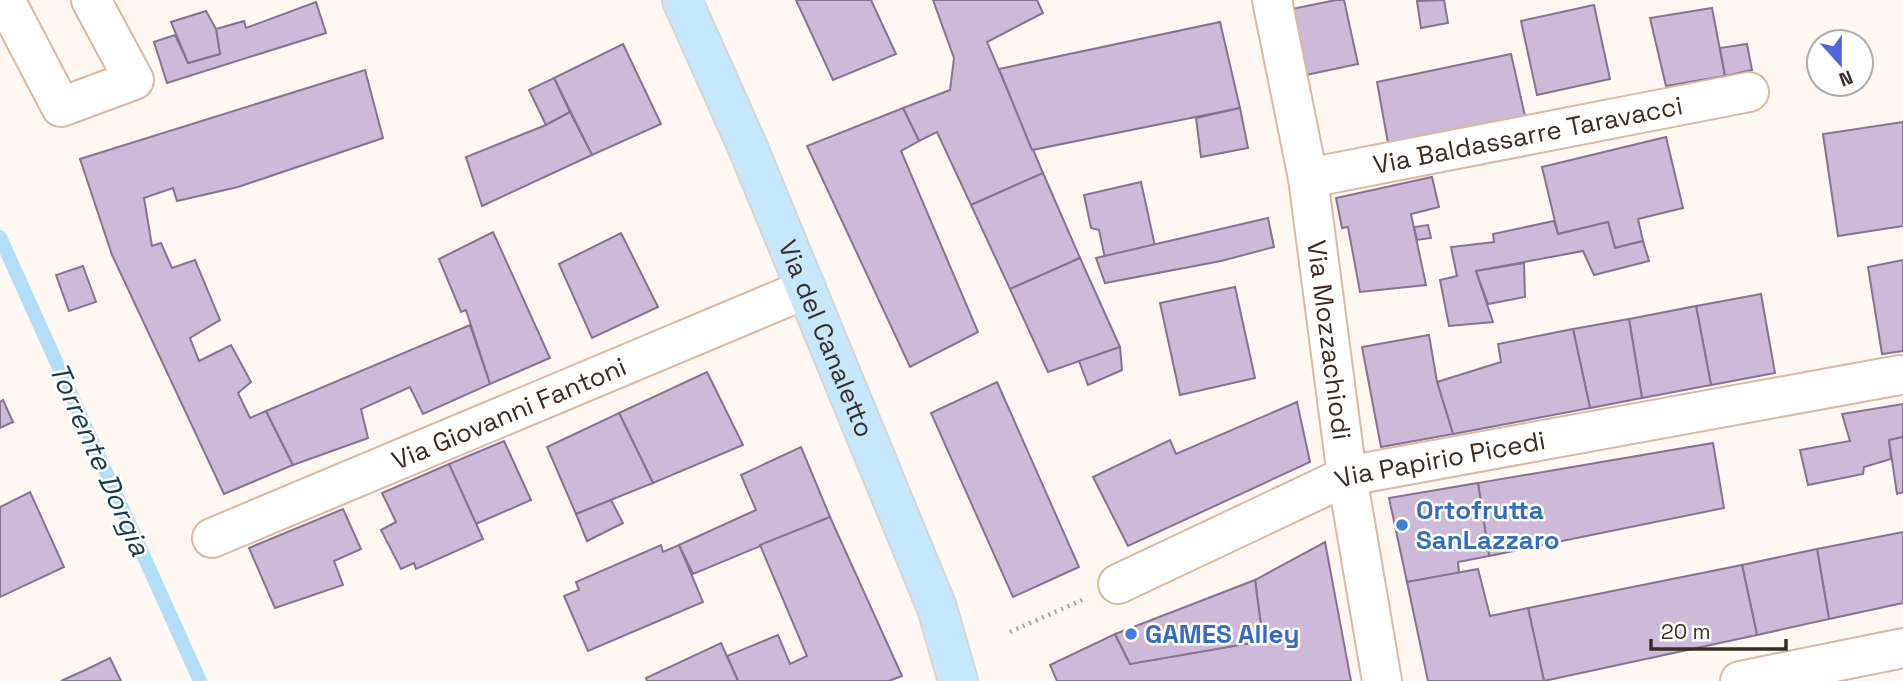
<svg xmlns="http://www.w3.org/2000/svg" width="1903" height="681" viewBox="0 0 1903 681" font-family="'Space Grotesk',sans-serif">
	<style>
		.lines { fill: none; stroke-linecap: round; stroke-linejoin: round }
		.stream { stroke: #b2defa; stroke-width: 14 }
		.building { fill: #cdb9d8; stroke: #867390; stroke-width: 2 }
		.street-casing { stroke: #dab8a3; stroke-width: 42 }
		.primary-casing { stroke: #d7d5d3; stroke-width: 42 }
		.path { stroke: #aea59f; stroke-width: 4.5; stroke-dasharray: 2 5; stroke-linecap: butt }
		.street { stroke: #fff; stroke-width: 38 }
		.primary { stroke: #c5e8ff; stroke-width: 38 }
		.shop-dot { fill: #3f7fe0; stroke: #fff; stroke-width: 2.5 }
		.labels { text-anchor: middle; stroke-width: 5; stroke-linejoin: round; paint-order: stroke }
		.street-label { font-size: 26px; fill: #392c24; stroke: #fff }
		.shop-label { font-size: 26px; font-weight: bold; fill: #366cbe; stroke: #fff; text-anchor: start }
		.water-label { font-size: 28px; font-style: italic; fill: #173a4d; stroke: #fff }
	</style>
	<rect width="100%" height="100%" fill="#fef7f2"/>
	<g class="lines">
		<path class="stream" d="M0,237L200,681"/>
	</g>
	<g class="building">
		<path d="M796,0H871L896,54L833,80Z"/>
		<path d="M933,0H1037L1043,13L987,42L1043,173L971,205L937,132L919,141L903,108L950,90L954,58Z"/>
		<path d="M1336,0H1344L1358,64L1301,76L1287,10Z"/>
		<path d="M1444,0L1448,23L1421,28L1417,1Z"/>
		<path d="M316,2L326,33L167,83L154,42L175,35L188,63L220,54L216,29L244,21L246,28Z"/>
		<path d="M1594,5L1610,79L1537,95L1521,21Z"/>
		<path d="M1712,8L1725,76L1666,86L1650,18Z"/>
		<path d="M206,11L216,29L220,54L188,63L171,22Z"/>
		<path d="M1220,22L1240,108L1032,150L999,69Z"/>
		<path d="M623,44L661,124L592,155L554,78Z"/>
		<path d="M1747,44L1752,70L1725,76L1720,48Z"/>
		<path d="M1511,54L1525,116L1388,143L1377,82Z"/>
		<path d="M365,70L383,138L238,187L177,201L173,188L144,198L152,246L161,243L172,268L195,260L220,320L190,338L199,361L231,345L251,382L238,393L250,418L266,411L293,465L224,494L112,255L80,159Z"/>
		<path d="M554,78L570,112L546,125L529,90Z"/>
		<path d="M903,108L919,141L901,151L978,332L910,367L807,146Z"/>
		<path d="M1240,108L1248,148L1201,157L1196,118Z"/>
		<path d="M570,112L592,155L482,206L466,157L546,125Z"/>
		<path d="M1903,122V226L1838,236L1823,134Z"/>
		<path d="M1666,137L1683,208L1638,219L1643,241L1615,248L1608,222L1558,234L1542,167Z"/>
		<path d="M1043,173L1080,258L1010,289L971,205Z"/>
		<path d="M1432,177L1439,207L1411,214L1426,285L1360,292L1348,227L1342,228L1336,198Z"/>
		<path d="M1141,182L1155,246L1105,258L1099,230L1091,228L1084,195Z"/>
		<path d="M1268,218L1274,247L1221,261L1105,283L1096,258Z"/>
		<path d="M1554,221L1558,234L1608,222L1615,248L1643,241L1649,261L1594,275L1583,251L1476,271L1493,322L1449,326L1440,280L1457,276L1451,247L1494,242L1493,234Z"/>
		<path d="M1428,225L1431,238L1417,240L1414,227Z"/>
		<path d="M493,232L550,358L490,384L466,310L461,312L439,259Z"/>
		<path d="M621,233L658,307L592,338L559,264Z"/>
		<path d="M1080,258L1120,347L1048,372L1010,289Z"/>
		<path d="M1903,260V351L1882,354L1868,267Z"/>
		<path d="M1524,263L1525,297L1488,304L1476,271Z"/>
		<path d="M83,266L96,302L69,311L56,275Z"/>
		<path d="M1235,287L1255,378L1180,395L1160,303Z"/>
		<path d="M1761,294L1775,373L1711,385L1696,306Z"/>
		<path d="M1696,306L1711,385L1642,398L1629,319Z"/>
		<path d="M1629,319L1642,398L1590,408L1573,329Z"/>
		<path d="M470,325L490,384L423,414L410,387L361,409L368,438L293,465L266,411Z"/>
		<path d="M1573,329L1590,408L1453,434L1437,382L1501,362L1498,344Z"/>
		<path d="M1429,335L1437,382L1453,434L1381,447L1362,347Z"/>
		<path d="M1120,347L1122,370L1088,385L1079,361Z"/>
		<path d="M707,372L743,445L653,483L619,413Z"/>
		<path d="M997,382L1079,567L1013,597L931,413Z"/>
		<path d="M3,400L13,422L0,428V402Z"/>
		<path d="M1297,402L1310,462L1128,546L1093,477L1170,440L1176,454Z"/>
		<path d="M1903,404V437L1889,440L1891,459L1864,467L1863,474L1808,485L1800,450L1850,441L1842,414Z"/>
		<path d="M619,413L653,483L576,514L547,447Z"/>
		<path d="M1903,437V492L1897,494L1889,440Z"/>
		<path d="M504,441L531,500L476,524L449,464Z"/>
		<path d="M1713,443L1724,508L1489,556L1478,483Z"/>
		<path d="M801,447L830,517L693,574L679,545L756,510L741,475Z"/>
		<path d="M449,464L483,539L416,569L414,563L401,569L381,530L396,522L382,493Z"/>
		<path d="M1478,483L1489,556L1458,562L1459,573L1407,582L1389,498Z"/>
		<path d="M30,492L64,567L0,597V507Z"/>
		<path d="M611,500L623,523L587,541L576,514Z"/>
		<path d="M343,509L361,549L334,561L343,585L275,608L249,548Z"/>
		<path d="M830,517L902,676L889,681H738L727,656L778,635L790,664L807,656L760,545Z"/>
		<path d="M1903,532V603L1829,619L1817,549Z"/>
		<path d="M1325,542L1351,681H1057L1050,665L1115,634L1130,664L1263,641L1255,580Z"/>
		<path d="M661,545L663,552L679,545L703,602L588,651L564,596L579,590L576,582Z"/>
		<path d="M1817,549L1829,619L1757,635L1742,565Z"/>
		<path d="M1742,565L1757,635L1544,681L1528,608Z"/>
		<path d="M1478,569L1490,616L1528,608L1544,681H1428L1407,582Z"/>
		<path d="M1255,580L1263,641L1130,664L1115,634Z"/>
		<path d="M721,643L738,681H647L646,678Z"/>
		<path d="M110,658L121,681H61L83,671Z"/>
	</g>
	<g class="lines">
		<defs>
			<g id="street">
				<path d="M5,0L61,107L134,80L91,0"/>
				<path id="s1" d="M1272,0L1308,178L1347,476L1382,681"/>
				<path id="s2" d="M1308,178L1749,92"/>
				<path id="s3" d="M212,538L806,289"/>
				<path id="s4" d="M1118,584L1347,476L1900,375"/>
				<path d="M1740,681L1903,648"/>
			</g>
			<g id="primary">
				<path id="s5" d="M682,0L748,148L937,608L958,681"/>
			</g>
		</defs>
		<use href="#street" class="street-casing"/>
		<use href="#primary" class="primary-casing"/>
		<path class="path" d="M1010,632L1082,600"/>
		<use href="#street" class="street"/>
		<use href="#primary" class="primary"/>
	</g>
	<g class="shop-dot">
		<circle cx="1402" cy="525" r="7"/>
		<circle cx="1131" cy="634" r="7"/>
	</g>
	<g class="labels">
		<g class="street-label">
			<text dy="9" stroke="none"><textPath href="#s2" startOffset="224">Via Baldassarre Taravacci</textPath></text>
			<text dy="9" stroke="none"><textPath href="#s5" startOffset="368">Via del Canaletto</textPath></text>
			<text dy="9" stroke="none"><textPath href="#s1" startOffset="345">Via Mozzachiodi</textPath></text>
			<text dy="9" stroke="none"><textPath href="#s3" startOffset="322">Via Giovanni Fantoni</textPath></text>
			<text dy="9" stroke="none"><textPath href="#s4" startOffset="348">Via Papirio Picedi</textPath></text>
		</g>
		<g class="shop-label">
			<text x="1416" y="519">Ortofrutta<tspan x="1416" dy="30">SanLazzaro</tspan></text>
			<text x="1145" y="643">GAMES Alley</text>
		</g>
		<g class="water-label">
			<text transform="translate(100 459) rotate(66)" y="10">Torrente Dorgia</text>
		</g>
	</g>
	<g transform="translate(1840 63) rotate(159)"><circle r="33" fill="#ffffff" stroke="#b0aba7" stroke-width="2"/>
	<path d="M0-5L12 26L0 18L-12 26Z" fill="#5465db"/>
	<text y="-10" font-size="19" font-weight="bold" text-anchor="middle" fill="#392c24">N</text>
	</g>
	<path d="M1651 639v10h135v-10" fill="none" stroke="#392c24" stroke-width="3.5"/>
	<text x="1661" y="639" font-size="21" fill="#392c24" stroke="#ffffff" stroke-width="5" paint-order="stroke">20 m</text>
</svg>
